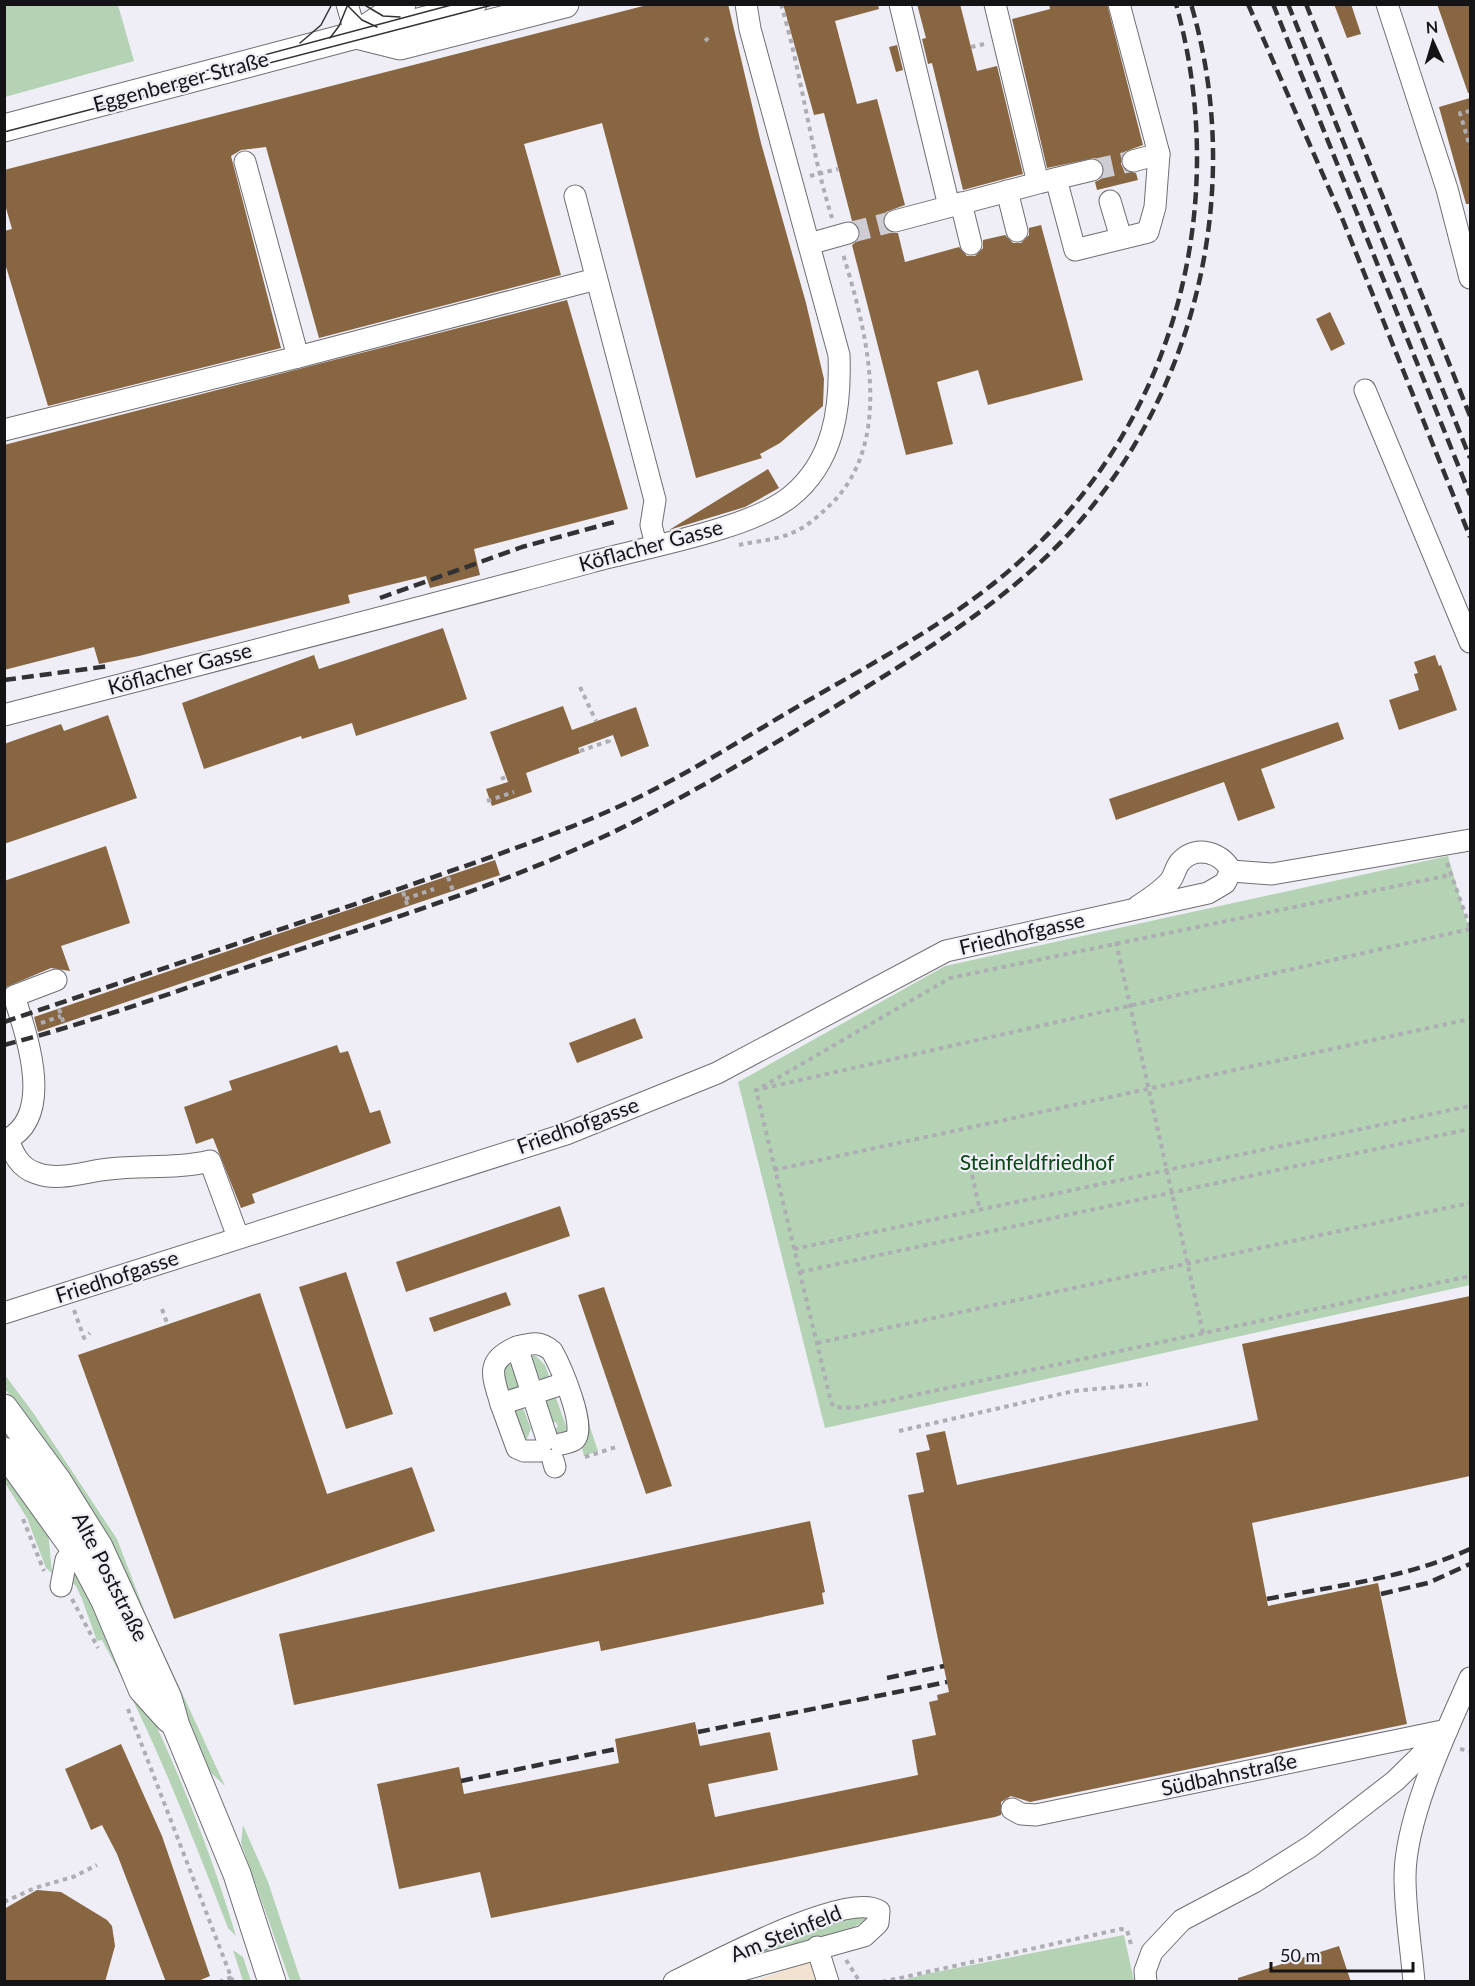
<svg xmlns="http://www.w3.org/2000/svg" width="1475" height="1986" viewBox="0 0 1475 1986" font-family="Lato,sans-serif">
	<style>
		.education { fill: #f2e3d0 }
		.green { fill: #b4d3b5 }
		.building { fill: #886641 }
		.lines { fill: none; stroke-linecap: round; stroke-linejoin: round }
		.minor-tunnel { stroke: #cecdd4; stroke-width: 21; stroke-dasharray: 21 10; stroke-linecap: butt }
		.minor-casing { stroke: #6f6e74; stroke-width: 23 }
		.major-casing { stroke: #6f6e74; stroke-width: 29 }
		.path { stroke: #adadb3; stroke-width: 4; stroke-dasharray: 4.5 4.5; stroke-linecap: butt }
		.minor { stroke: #fff; stroke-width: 21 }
		.major { stroke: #fff; stroke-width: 27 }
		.tram { stroke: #323134; stroke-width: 1.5 }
		.rail { stroke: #323134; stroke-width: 4.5; stroke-dasharray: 12 6; stroke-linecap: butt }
		.labels { text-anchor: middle; stroke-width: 4.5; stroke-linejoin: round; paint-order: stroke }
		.street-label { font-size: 21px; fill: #141416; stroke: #efeef6 }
		.park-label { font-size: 21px; fill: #0a4615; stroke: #efeef6 }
	</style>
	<rect width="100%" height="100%" fill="#efeef6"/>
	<path class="education" d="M820,1957L841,1981L752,1982Z"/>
	<g class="green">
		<path d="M5,4L118,5L134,61L5,97Z"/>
		<path d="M1448,856L1470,933V1285L825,1428L738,1082L945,966Z"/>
		<path d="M559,1350H564L598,1451L584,1456Z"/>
		<path d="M511,1353L521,1384L506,1398L496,1374Z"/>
		<path d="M531,1356H536L545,1365L551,1382L544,1385L542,1378L536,1380Z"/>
		<path d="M5,1375L34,1414L117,1539L146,1615L225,1786L208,1770L33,1425L5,1389Z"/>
		<path d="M554,1392L568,1432L559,1435L553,1429L558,1427L556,1422L551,1423L541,1396Z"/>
		<path d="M522,1405L531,1429L526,1441L509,1407Z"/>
		<path d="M4,1465L48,1531L52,1573L46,1568L27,1518L5,1483Z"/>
		<path d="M72,1569C141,1679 199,1812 236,1936L228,1928C190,1830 153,1733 102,1640L97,1641L82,1599L76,1586L68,1579Z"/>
		<path d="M243,1825L268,1882L301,1981H290L241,1843Z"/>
		<path d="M857,1912L866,1916V1920L852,1928L692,1979Z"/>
		<path d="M1124,1935L1134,1981H900L926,1974Z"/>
		<path d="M233,1950L243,1957L251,1981H243Z"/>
	</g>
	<g class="building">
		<path d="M651,4H728L761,143L806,303L824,379L823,406L780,443L760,454L762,458L696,478L602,123L524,144L561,275L319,338L266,147L241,150L231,156L281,348L48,406L4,260V231L12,229L4,201V170Z"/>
		<path d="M783,4H878L879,9L835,21L857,104L877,99L905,205L886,212L883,225L891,233H898L905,262L959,247L967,256H975L983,248V240L1005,235L1013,243H1021L1029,235V228L1041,225L1083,380L988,405L978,370L937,382L953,444L906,455L852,245L857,241L860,230L852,221L824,113L814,115Z"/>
		<path d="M917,4H960L977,71L997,66L1023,174L963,190L932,63L928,64L922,39L926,38Z"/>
		<path d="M1049,4H1107L1143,145L1124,152L1121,164L1124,170L1136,173L1138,180L1097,190L1095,182L1101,179L1104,168L1095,158L1047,168L1012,19L1050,9Z"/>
		<path d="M1334,4H1351L1361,34L1347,38Z"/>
		<path d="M1437,4H1470V93H1468Z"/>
		<path d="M897,45L903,70L896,72L889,47Z"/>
		<path d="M1470,98V204H1466L1439,107Z"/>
		<path d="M567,300L628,509L474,549L480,575L430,588L426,576L348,595L350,603L139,656L99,664L94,647L4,670V445Z"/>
		<path d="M1330,312L1345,344L1331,351L1316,319Z"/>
		<path d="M768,469L779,488L745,507L669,530Z"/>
		<path d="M443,628L467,699L356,736L352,723L302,739L301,736L204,769L182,703L314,655L319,669Z"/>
		<path d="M1435,655L1439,666L1441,665L1457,710L1399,730L1389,700L1419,690L1414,674L1418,673L1414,662Z"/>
		<path d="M563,706L572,730L636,707L649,746L621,757L613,735L578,748L580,753L526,773L532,792L492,806L486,789L508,782L490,732Z"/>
		<path d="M108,715L137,798L4,844V744L61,724L64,731Z"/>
		<path d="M1338,722L1344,739L1261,769L1275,808L1238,821L1224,782L1116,820L1109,799Z"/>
		<path d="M106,846L130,923L61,946L70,971L51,968L4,988V881Z"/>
		<path d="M495,860L500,875L38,1032L34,1017Z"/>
		<path d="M635,1018L643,1038L577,1063L569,1043Z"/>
		<path d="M337,1045L340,1053L348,1051L370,1113L380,1110L391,1143L252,1194L255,1203L241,1208L213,1138L196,1144L184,1107L232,1090L229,1081Z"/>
		<path d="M560,1206L570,1236L406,1292L396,1262Z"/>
		<path d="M346,1272L393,1414L346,1429L299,1287Z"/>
		<path d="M604,1287L672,1486L646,1494L578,1295Z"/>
		<path d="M506,1292L511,1305L434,1332L429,1318Z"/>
		<path d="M260,1293L327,1494L412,1467L435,1531L174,1619L78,1355Z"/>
		<path d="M1470,1296V1476L1252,1523L1268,1606L1378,1583L1407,1724L1030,1802L1011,1796L1001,1802V1815L995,1817L491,1918L480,1872L399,1889L377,1784L459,1767L464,1794L619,1763L615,1739L695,1722L700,1746L770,1732L778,1770L708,1784L715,1817L918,1775L912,1740L936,1735L929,1702L938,1700L937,1695L949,1692L908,1495L924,1492L916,1453L930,1450L926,1435L945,1431L957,1485L1258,1420L1242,1344Z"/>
		<path d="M810,1521L825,1592L822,1593L824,1604L601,1651L599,1641L294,1705L279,1634Z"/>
		<path d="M121,1744L162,1836L210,1976L196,1982H166L117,1854L102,1825L91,1830L65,1769Z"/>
		<path d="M37,1890L61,1892L107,1920L112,1926L115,1946L105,1982H6L4,1909Z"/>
		<path d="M1339,1946L1351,1982H1238V1978Z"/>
	</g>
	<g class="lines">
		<g class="minor-tunnel">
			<path d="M1092,170L1133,161"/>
			<path d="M848,233L895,221"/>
		</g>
		<defs>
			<g id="minor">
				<path d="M347,4L356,35L476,4"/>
				<path d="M900,4L949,206"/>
				<path d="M1119,4L1159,154L1133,161"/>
				<path d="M1387,4L1447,189L1470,278"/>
				<path d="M245,162L298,357"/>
				<path d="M1056,179L1075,250L1148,232L1155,207L1159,154"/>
				<path d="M1042,182L1092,170"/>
				<path d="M1007,191L1017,231"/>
				<path d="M575,196L655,500L651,525L656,545"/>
				<path d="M1110,201L1121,238"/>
				<path d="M961,203L971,244"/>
				<path d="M895,221L1038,183L995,4"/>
				<path d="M809,244L848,233"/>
				<path d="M1365,390L1470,642"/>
				<path d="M4,430L298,357L596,279"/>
				<path d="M4,715C200,664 396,615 591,562C643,548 750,529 790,497C834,462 841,408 839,355L750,29L746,4"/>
				<path d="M1231,871L1272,874L1470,840"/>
				<path d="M56,980L14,996C26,1034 55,1114 8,1139C13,1154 20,1168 36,1173C59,1182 86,1171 109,1169C143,1165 177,1169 210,1161L238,1237"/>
				<path d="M4,1313L566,1134L717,1073L946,951L1208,893L1225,883L1231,871C1222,852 1196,845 1181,861C1175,867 1175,875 1170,881C1162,891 1147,900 1137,907"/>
				<path d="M501,1404C493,1376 484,1361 517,1347"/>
				<path d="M547,1439L517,1347C532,1343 540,1341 552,1351C560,1365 587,1427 575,1439C572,1442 565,1443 561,1444"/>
				<path d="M540,1451H524L517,1448L501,1404L565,1383"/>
				<path d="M553,1460L555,1467"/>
				<path d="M61,1586L66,1560L73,1550"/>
				<path d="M1012,1809L1021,1814L1036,1815L1447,1730"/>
				<path d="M817,1947L828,1982"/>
				<path d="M674,1982C709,1965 848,1890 879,1911L878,1923L864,1936L699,1982"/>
				<path d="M1146,1982L1145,1971L1152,1952L1182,1920L1254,1882L1311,1846L1395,1781L1447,1730"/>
				<path d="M1414,1982C1411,1947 1405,1911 1405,1877C1405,1818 1446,1732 1470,1678"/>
			</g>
			<g id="major">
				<path d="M356,35L400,46L565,4"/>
				<path d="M4,128L356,35L402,4"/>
				<path d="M4,1408L57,1480L99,1547L168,1698L176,1726L237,1874L272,1982"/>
				<path d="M4,1451L86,1565L105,1601L142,1689L169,1719"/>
			</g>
		</defs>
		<use href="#minor" class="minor-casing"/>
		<use href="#major" class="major-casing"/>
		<g class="path">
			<path d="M781,4C802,75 810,148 832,218"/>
			<path d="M705,41L711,35"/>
			<path d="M971,47L984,44"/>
			<path d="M1470,111L1460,113L1470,147"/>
			<path d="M810,176L838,169"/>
			<path d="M739,545C756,541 776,540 792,533C805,528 816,518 826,509C897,445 867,333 843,254"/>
			<path d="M580,687L596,721"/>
			<path d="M580,751L609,741L608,737"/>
			<path d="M501,779L506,777"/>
			<path d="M487,801L514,792"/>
			<path d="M1447,863L1470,927"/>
			<path d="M448,877L453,891"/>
			<path d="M403,892L408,907"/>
			<path d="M405,899L434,889"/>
			<path d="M1470,929L756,1090L831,1402L834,1407L854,1408L1470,1276"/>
			<path d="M1116,942L1203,1333"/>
			<path d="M59,1009L64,1024"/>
			<path d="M41,1023L61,1016"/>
			<path d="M762,1087L950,978L1450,875"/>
			<path d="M970,1166L980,1210"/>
			<path d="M774,1170L1470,1019"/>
			<path d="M794,1249L1470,1106"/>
			<path d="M800,1272L1470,1129"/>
			<path d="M162,1309L167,1323"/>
			<path d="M74,1310L84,1338L90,1333"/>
			<path d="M817,1343L1470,1203"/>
			<path d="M899,1431L1074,1391L1148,1384"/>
			<path d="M585,1457L616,1447"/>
			<path d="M23,1519L44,1571"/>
			<path d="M72,1599L98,1648"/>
			<path d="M128,1709L233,1982"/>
			<path d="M1460,1749L1470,1751"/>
			<path d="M4,1902L35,1888L73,1877L97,1865"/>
			<path d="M846,1960L860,1982"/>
			<path d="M219,1982L232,1977"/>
			<path d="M882,1982L1121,1929L1127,1930L1132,1948"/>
		</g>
		<use href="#minor" class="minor"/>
		<use href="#major" class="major"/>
		<g class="tram">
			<path d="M346,4L362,20L377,27"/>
			<path d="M363,4L383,16L400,17"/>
			<path d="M330,38L339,26L348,4"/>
			<path d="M300,43L321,25L332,4"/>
			<path d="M171,80L455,4"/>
			<path d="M4,132L496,4"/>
		</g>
		<g class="rail">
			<path d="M1248,4L1342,218L1470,537"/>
			<path d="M1273,4L1470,495"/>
			<path d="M1288,4L1470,458"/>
			<path d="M1306,4L1470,416"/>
			<path d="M380,598L522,547L614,522"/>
			<path d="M4,680L109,666"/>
			<path d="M4,1022C125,981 246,941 367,900C452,870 538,843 620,806C684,777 742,739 802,704C882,658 967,613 1033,549C1179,409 1230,198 1176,4"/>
			<path d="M4,1045C93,1022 179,990 265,961C365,927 468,896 565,854C663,812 753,757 844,701C921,653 1001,605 1064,539C1196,398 1246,190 1191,4"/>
			<path d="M1381,1594L1428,1583L1470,1564"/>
			<path d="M1267,1599C1335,1586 1407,1578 1470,1549"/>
			<path d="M887,1678L944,1666"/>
			<path d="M698,1732L947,1682"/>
			<path d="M461,1781L616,1749"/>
		</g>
	</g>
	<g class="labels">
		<g class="street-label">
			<text transform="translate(181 82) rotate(-15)" y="7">Eggenberger Straße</text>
			<text transform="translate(651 546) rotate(-15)" y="7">Köflacher Gasse</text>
			<text transform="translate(180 669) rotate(-15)" y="7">Köflacher Gasse</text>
			<text transform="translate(1022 934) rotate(-13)" y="7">Friedhofgasse</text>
			<text transform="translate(578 1126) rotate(-20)" y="7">Friedhofgasse</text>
			<text transform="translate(117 1277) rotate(-18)" y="7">Friedhofgasse</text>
			<text transform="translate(110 1577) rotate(63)" y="7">Alte Poststraße</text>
			<text transform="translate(1229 1775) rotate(-12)" y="7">Südbahnstraße</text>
			<text transform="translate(786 1934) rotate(-22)" y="7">Am Steinfeld</text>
		</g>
		<g class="park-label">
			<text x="1037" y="1170">Steinfeldfriedhof</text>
		</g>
	</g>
	<rect width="1475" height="1986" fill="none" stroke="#141416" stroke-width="12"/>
	<g transform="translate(1433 42) rotate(356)" stroke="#efeef6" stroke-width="4.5" paint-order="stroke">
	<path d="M0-4.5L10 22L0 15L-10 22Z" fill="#141416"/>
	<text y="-9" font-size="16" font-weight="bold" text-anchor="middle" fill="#141416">N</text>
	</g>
	<path d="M1271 1962v9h142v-9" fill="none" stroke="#141416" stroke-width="3"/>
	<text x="1280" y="1962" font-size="18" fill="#141416" stroke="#efeef6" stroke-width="4.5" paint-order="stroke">50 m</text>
</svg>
